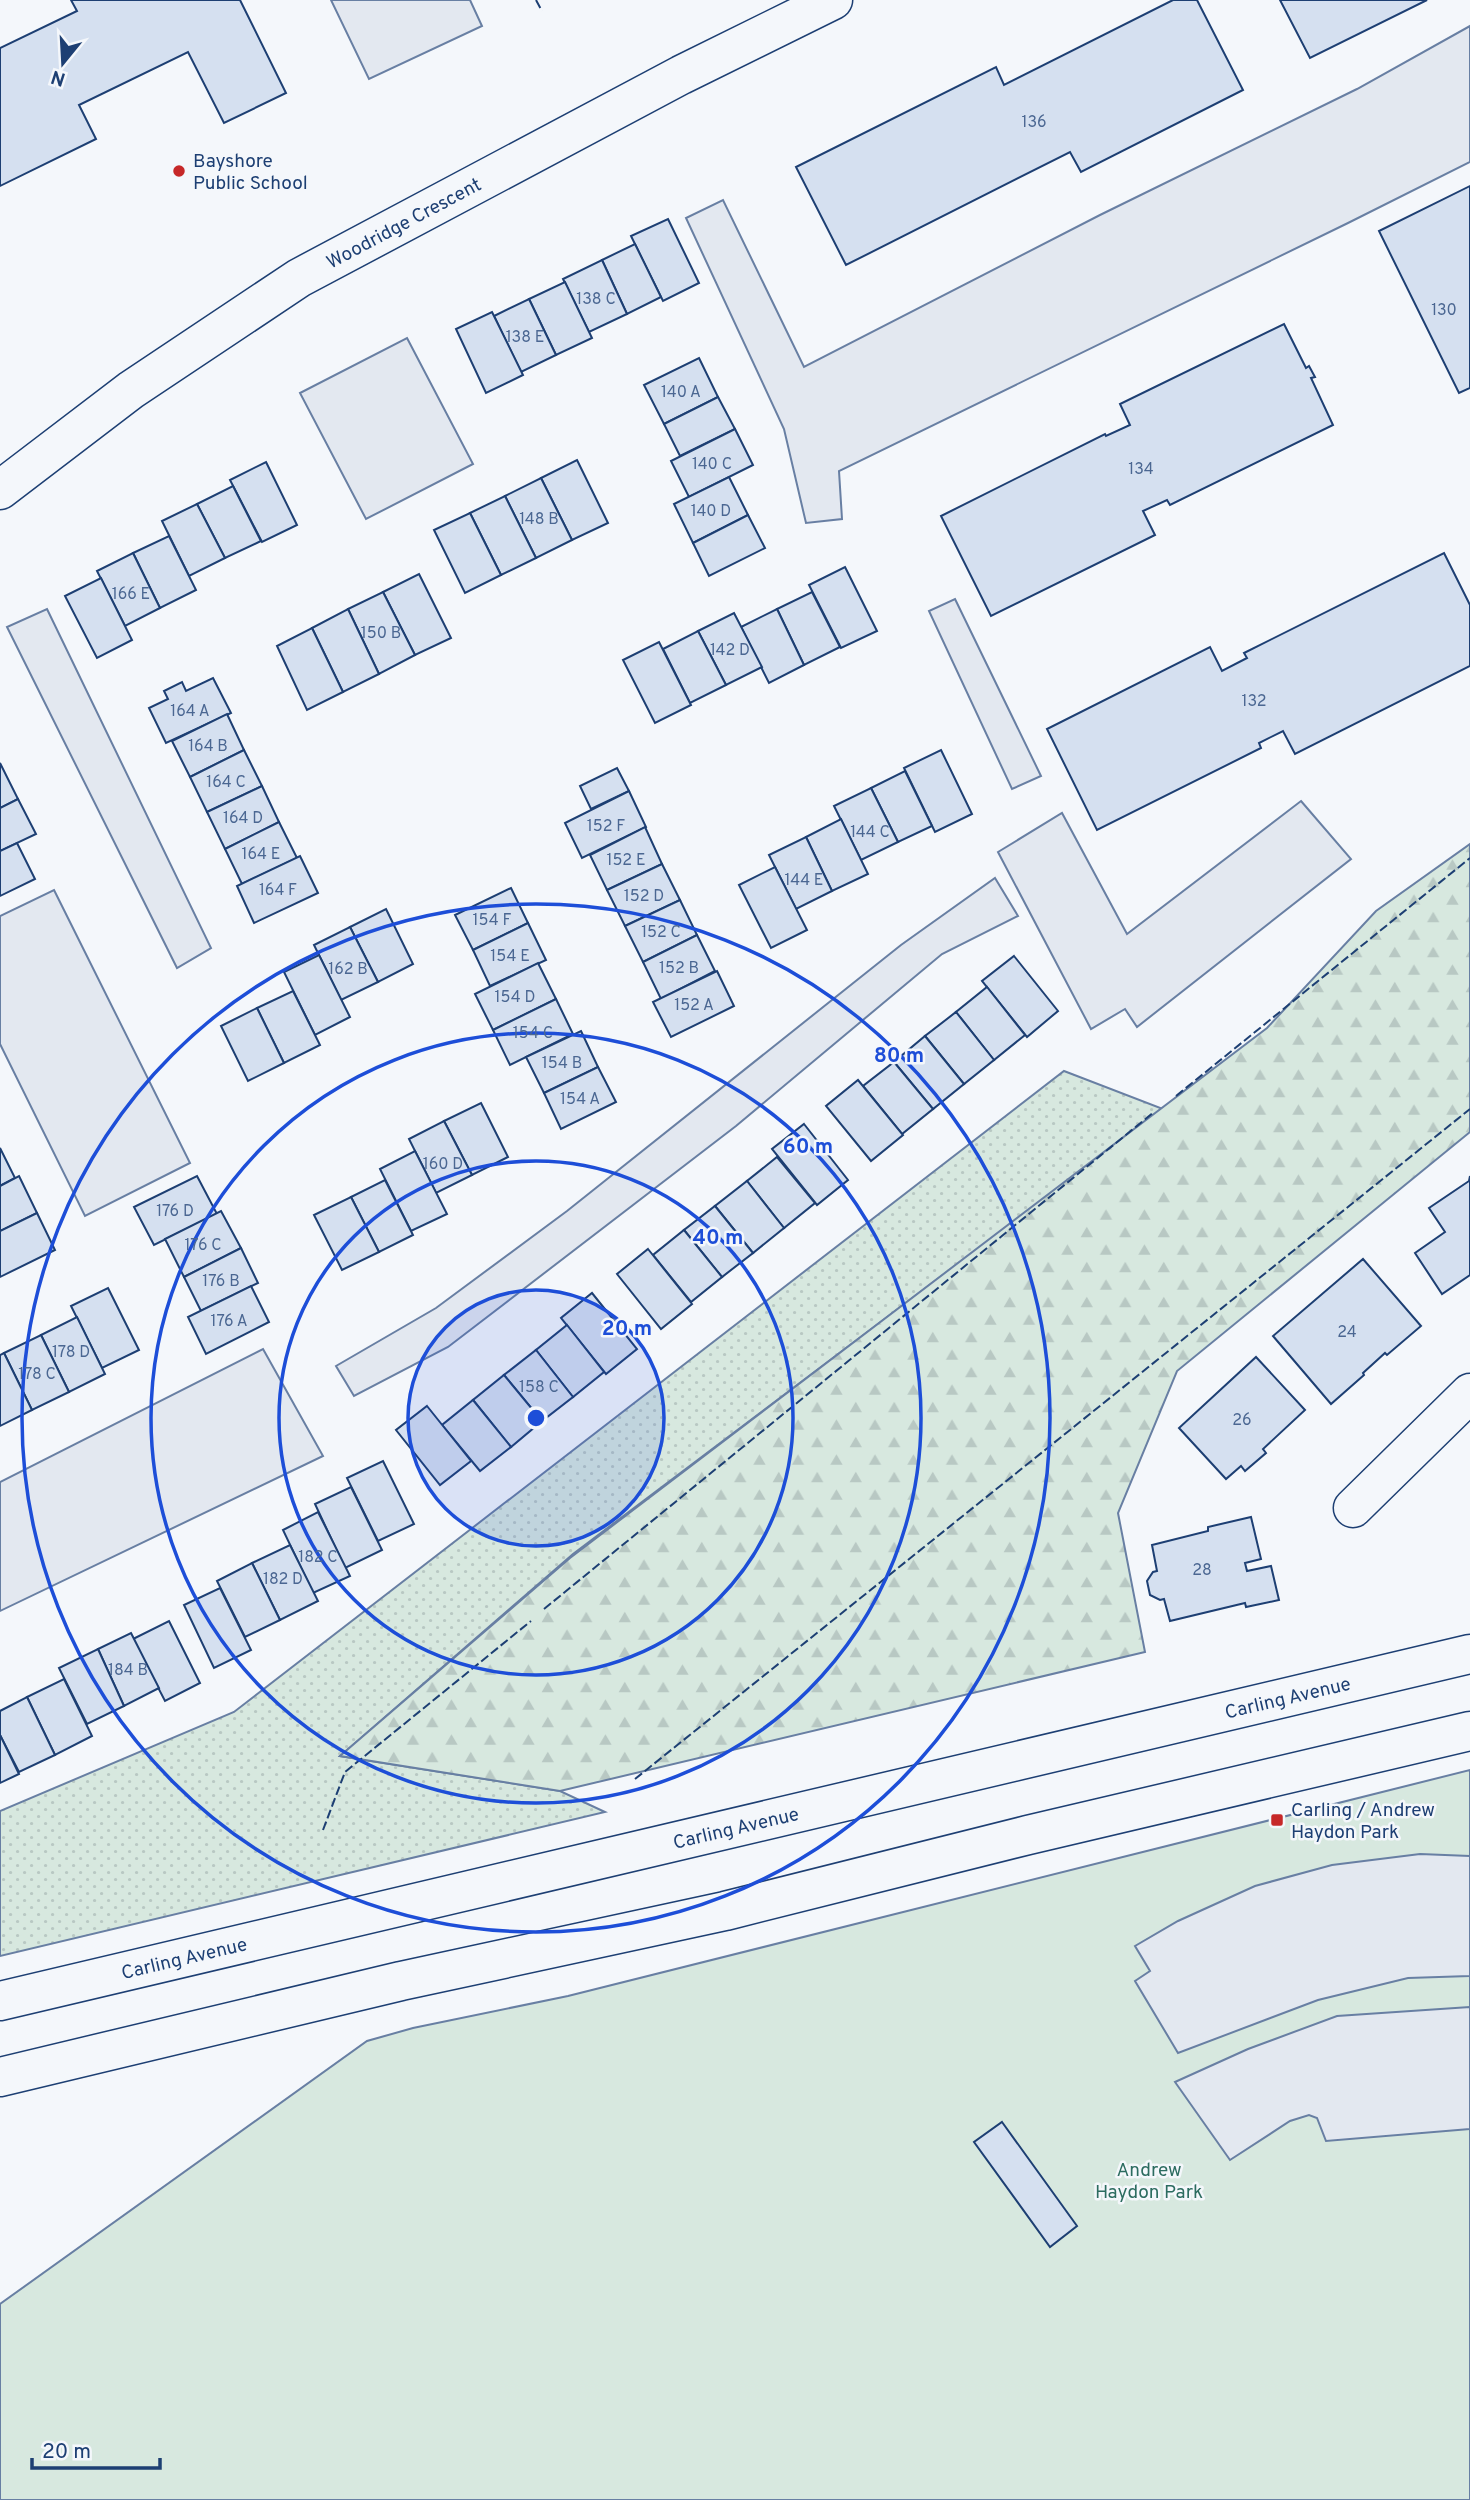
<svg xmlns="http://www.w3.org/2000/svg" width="1470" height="2500" viewBox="0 0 1470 2500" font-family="Overpass,sans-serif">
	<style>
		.grass { fill: url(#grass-dots); stroke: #687fa3; stroke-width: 2 }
		.forest { fill: url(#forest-firs); stroke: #687fa3; stroke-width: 2 }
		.green { fill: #d7e8df; stroke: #687fa3; stroke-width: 2 }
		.parking { fill: #e3e8f0; stroke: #687fa3; stroke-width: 2 }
		.building { fill: #d5e0f0; stroke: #1d3f73; stroke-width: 2 }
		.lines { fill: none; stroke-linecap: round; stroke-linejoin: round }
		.minor-casing { stroke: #1d3f73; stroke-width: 41 }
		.major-casing { stroke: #1d3f73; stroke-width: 41 }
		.minor { stroke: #f4f7fb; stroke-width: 38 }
		.major { stroke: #f4f7fb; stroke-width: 38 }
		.fence { stroke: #1d3f73; stroke-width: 2; stroke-dasharray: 9 3.5; stroke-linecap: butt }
		.ring { fill: none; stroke: #1d4ed8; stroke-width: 3.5 }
		.poi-dot { fill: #c62828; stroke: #f4f7fb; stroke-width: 2.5 }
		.labels { text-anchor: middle; stroke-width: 5; stroke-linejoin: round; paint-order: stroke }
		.number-label { font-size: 16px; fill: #4b6792 }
		.poi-label { font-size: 19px; fill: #1d3f73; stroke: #f4f7fb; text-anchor: start }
		.street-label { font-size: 19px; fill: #1d3f73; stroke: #f4f7fb }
		.park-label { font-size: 19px; fill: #2c6c60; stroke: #f4f7fb }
		.centre { fill: #1d4ed8; stroke: #f4f7fb; stroke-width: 3.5 }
		.ring-label { font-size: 21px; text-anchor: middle; font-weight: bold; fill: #1d4ed8; stroke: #f4f7fb; stroke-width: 5; stroke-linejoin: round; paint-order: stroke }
	</style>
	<defs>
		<pattern id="grass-dots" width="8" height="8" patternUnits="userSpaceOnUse" patternTransform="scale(1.75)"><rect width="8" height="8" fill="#d7e8df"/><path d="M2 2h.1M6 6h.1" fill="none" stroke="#b8c8c3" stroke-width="1.8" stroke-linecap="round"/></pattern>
		<pattern id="forest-firs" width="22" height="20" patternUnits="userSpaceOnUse" patternTransform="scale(1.75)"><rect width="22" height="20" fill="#d7e8df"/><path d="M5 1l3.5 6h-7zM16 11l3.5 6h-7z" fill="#b8c8c3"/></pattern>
	</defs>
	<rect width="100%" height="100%" fill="#f4f7fb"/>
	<path class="grass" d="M1064,1071L1163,1109L573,1554L340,1756L560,1791L605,1812L0,1956V1811L234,1712Z"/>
	<path class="forest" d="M1470,844V1132L1177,1371L1118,1513L1145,1652L560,1791L340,1756L570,1558L1267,1028L1376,911Z"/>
	<path class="green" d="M1470,1770V2500H0V2304L367,2041L413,2028L568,1996Z"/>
	<g class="parking">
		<path d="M331,0H470L482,26L369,79Z"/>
		<path d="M1470,26V162L1348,223L839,471L842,519L806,523L784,429L686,218L723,200L804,367L1100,215L1357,89Z"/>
		<path d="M407,338L473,464L366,519L300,393Z"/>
		<path d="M955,599L1041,776L1012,789L929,611Z"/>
		<path d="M47,609L211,948L177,968L7,627Z"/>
		<path d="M1301,801L1351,859L1137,1027L1125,1009L1091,1029L998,852L1062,813L1127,934Z"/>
		<path d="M995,878L1018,916L942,954L736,1126L448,1347L354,1396L336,1366L436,1308L567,1211L901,945Z"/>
		<path d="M54,890L190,1163L85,1216L0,1044V916Z"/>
		<path d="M263,1349L323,1456L0,1611V1482Z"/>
		<path d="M1420,1854L1470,1856V1976L1408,1978L1318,2000L1178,2053L1135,1981L1150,1971L1135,1946L1178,1921L1255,1886L1332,1865Z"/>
		<path d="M1470,2007V2129L1326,2141L1317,2118L1309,2115L1290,2121L1230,2160L1175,2082L1248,2049L1337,2016Z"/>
	</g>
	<g class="building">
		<path d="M71,0H240L286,93L224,123L188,52L79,105L96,139L0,186V48L77,11Z"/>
		<path d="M1173,0H1197L1243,90L1081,172L1070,152L846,265L796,167L996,67L1004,85Z"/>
		<path d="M1280,0H1427L1310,58Z"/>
		<path d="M1470,186V388L1459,393L1379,231Z"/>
		<path d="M668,219L699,283L663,301L631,236Z"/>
		<path d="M635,244L661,297L627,314L602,260Z"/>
		<path d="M602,260L627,314L589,332L563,279Z"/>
		<path d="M565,282L592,338L556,355L529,299Z"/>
		<path d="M529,299L556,355L521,372L494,316Z"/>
		<path d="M492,312L523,375L486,393L456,329Z"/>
		<path d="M1284,324L1306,368L1309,366L1315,377L1311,378L1333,425L1170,505L1167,500L1143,511L1155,535L991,616L941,516L1105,434L1106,436L1130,425L1120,404Z"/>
		<path d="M699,358L718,397L664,424L644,385Z"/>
		<path d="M718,397L735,429L680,456L664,424Z"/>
		<path d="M735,429L753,465L689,497L671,461Z"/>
		<path d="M577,460L608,523L572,540L541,478Z"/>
		<path d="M266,462L297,525L262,542L230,480Z"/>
		<path d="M729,477L748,515L693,543L674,504Z"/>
		<path d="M541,478L572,540L536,558L505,496Z"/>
		<path d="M233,486L261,541L225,558L197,504Z"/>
		<path d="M505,496L536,558L501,575L470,513Z"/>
		<path d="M197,504L225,558L189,576L162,521Z"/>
		<path d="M470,513L501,575L465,593L434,530Z"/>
		<path d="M748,515L765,548L709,576L693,543Z"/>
		<path d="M169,536L196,590L160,608L133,553Z"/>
		<path d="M133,553L160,608L125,626L97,571Z"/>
		<path d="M1444,553L1470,605V666L1295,754L1283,731L1259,743L1261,748L1097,830L1047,729L1210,647L1222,671L1247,658L1244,653Z"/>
		<path d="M845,567L877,631L841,648L809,585Z"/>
		<path d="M419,574L451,638L415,655L383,592Z"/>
		<path d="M101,578L132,640L97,658L65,596Z"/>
		<path d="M383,592L415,655L379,674L348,609Z"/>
		<path d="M812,592L840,647L804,665L777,609Z"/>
		<path d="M348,609L379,674L343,692L312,628Z"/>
		<path d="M777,609L804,665L769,683L741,627Z"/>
		<path d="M734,613L762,667L726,685L698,631Z"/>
		<path d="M312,628L343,692L307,710L277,646Z"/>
		<path d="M698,631L726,685L690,703L663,649Z"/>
		<path d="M659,642L691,705L655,723L623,660Z"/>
		<path d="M213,678L231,713L166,743L149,708L168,699L164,691L182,682L186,691Z"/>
		<path d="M227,714L244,750L190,777L172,741Z"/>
		<path d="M244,750L262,786L207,812L190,777Z"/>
		<path d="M941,750L972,814L935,832L904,768Z"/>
		<path d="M0,763L18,799L0,808Z"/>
		<path d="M617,768L629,791L591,809L580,786Z"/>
		<path d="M905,771L932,826L898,842L871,788Z"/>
		<path d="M262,786L279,822L225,849L207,812Z"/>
		<path d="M871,788L898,842L861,860L834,806Z"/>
		<path d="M629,791L646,827L582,858L565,823Z"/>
		<path d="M18,799L36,834L0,851V808Z"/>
		<path d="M841,819L868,874L832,891L806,837Z"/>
		<path d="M279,822L297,858L242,884L225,849Z"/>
		<path d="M645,827L662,864L607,890L590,855Z"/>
		<path d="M806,837L832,891L796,909L769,855Z"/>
		<path d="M17,843L35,879L0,896V851Z"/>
		<path d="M300,856L318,893L254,923L237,886Z"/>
		<path d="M662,864L680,900L625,926L607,890Z"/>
		<path d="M775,867L807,930L771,948L739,885Z"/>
		<path d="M511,888L528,923L473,950L455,915Z"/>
		<path d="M680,900L697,935L643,962L625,926Z"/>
		<path d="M386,909L413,964L378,982L350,927Z"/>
		<path d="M528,923L546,960L490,986L473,950Z"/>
		<path d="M350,927L378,982L341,1000L314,945Z"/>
		<path d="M697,935L715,971L661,999L643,962Z"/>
		<path d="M319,955L350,1017L315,1035L284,972Z"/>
		<path d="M1014,956L1058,1011L1027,1037L982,981Z"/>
		<path d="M538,963L556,999L493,1030L475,994Z"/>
		<path d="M717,971L734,1006L671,1037L653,1002Z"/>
		<path d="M987,987L1025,1035L994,1060L956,1012Z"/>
		<path d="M293,991L320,1045L284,1063L257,1008Z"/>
		<path d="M556,999L573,1034L510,1065L493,1030Z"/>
		<path d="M257,1008L284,1063L248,1081L221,1026Z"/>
		<path d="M956,1012L994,1060L964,1084L925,1036Z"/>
		<path d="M581,1031L598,1067L544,1093L526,1057Z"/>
		<path d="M925,1036L964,1084L933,1109L894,1062Z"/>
		<path d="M894,1062L933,1109L902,1134L863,1086Z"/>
		<path d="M598,1067L616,1102L561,1129L544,1093Z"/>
		<path d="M858,1080L903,1135L871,1161L826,1106Z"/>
		<path d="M481,1103L508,1157L472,1175L444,1121Z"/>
		<path d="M444,1121L472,1175L436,1193L409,1139Z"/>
		<path d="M804,1124L848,1180L817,1205L772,1149Z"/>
		<path d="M0,1148L15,1178L0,1186Z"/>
		<path d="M415,1151L447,1214L411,1231L380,1169Z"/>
		<path d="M777,1157L815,1203L784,1228L747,1181Z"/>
		<path d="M19,1176L37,1213L0,1231V1186Z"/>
		<path d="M197,1176L217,1214L154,1245L134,1207Z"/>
		<path d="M1470,1176V1275L1442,1294L1415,1253L1445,1232L1429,1208L1469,1181Z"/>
		<path d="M385,1180L413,1235L379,1252L351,1197Z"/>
		<path d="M747,1181L784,1228L753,1253L715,1206Z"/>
		<path d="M351,1197L379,1252L342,1270L314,1215Z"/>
		<path d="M715,1206L753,1253L722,1277L684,1230Z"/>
		<path d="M221,1211L241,1248L184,1277L165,1239Z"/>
		<path d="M37,1213L55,1250L0,1277V1231Z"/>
		<path d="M684,1230L722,1277L691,1302L653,1255Z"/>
		<path d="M241,1248L258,1283L201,1311L184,1277Z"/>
		<path d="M648,1249L692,1304L661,1329L617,1274Z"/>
		<path d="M1363,1259L1421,1326L1387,1355L1385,1353L1363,1373L1364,1375L1331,1404L1273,1336Z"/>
		<path d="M251,1286L269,1322L206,1354L188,1317Z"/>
		<path d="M108,1288L139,1350L102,1368L71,1306Z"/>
		<path d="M592,1293L637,1349L606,1374L561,1318Z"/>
		<path d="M77,1317L105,1374L69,1392L41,1335Z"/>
		<path d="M567,1325L604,1372L573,1397L536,1350Z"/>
		<path d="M41,1335L69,1392L32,1410L4,1353Z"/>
		<path d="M536,1350L573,1397L542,1421L504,1375Z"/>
		<path d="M4,1353L32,1410L0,1426V1355Z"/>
		<path d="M1256,1357L1305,1410L1263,1449L1266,1453L1245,1471L1241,1466L1226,1479L1179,1428Z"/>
		<path d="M504,1375L542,1421L511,1447L473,1400Z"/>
		<path d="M473,1400L511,1447L480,1471L442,1425Z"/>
		<path d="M427,1406L471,1461L440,1485L396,1430Z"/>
		<path d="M383,1461L414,1524L378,1541L347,1478Z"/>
		<path d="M351,1487L382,1550L345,1568L315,1504Z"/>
		<path d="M318,1512L350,1576L313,1593L283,1530Z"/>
		<path d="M1251,1517L1261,1559L1245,1563L1247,1571L1271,1566L1279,1600L1246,1607L1245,1603L1170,1621L1164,1599L1160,1600L1150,1595L1147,1581L1153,1572L1157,1571L1152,1545L1208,1531V1527Z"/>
		<path d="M290,1545L318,1601L280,1620L252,1563Z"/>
		<path d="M252,1563L280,1620L245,1637L217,1581Z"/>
		<path d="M220,1588L251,1650L214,1668L184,1605Z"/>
		<path d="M169,1621L200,1683L165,1701L133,1639Z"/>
		<path d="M131,1633L159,1688L124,1706L98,1649Z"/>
		<path d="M98,1649L124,1706L87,1724L59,1668Z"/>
		<path d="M64,1679L92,1736L55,1755L27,1697Z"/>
		<path d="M27,1697L55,1755L19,1772L0,1735V1711Z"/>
		<path d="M0,1735L19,1774L0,1783Z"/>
		<path d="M1002,2122L1077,2226L1050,2247L974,2142Z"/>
	</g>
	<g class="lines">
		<defs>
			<g id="minor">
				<path id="s1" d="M0,490L131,390L299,278L681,75L833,0"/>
				<path d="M1353,1508L1470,1393"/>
			</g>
			<g id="major">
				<path id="s2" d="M0,2001L1470,1654"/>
				<path d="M0,2077L401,1981L725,1911L1028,1835L1470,1731"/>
			</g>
		</defs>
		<use href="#minor" class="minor-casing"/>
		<use href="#major" class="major-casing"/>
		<use href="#minor" class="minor"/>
		<use href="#major" class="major"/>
		<g class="fence">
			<path d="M536,0L542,11"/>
			<path d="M1176,1096L1470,858"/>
			<path d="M544,1609L1154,1112"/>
			<path d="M635,1779L1470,1109"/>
			<path d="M323,1830L345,1772L531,1621"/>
		</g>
	</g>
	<circle cx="536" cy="1418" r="128" fill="#1d4ed8" fill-opacity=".12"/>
	<g class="ring">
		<circle cx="536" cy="1418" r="128"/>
		<circle cx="536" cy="1418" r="257"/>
		<circle cx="536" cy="1418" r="385"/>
		<circle cx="536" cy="1418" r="514"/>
	</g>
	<g class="poi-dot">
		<circle cx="179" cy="171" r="7"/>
		<rect x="1270" y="1813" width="14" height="14" rx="3.5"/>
	</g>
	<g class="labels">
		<g class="number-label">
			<text x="1034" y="127">136</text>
			<text x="596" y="304">138 C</text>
			<text x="1444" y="315">130</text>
			<text x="525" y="342">138 E</text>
			<text x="681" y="397">140 A</text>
			<text x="712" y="469">140 C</text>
			<text x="1141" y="474">134</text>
			<text x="711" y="516">140 D</text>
			<text x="539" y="524">148 B</text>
			<text x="131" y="599">166 E</text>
			<text x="381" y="638">150 B</text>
			<text x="730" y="655">142 D</text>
			<text x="1254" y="706">132</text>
			<text x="190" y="716">164 A</text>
			<text x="208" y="751">164 B</text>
			<text x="226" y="787">164 C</text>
			<text x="243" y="823">164 D</text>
			<text x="606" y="831">152 F</text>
			<text x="870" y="837">144 C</text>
			<text x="261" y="859">164 E</text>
			<text x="626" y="865">152 E</text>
			<text x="804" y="885">144 E</text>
			<text x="278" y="895">164 F</text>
			<text x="644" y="901">152 D</text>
			<text x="492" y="925">154 F</text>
			<text x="661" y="937">152 C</text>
			<text x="510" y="961">154 E</text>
			<text x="679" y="973">152 B</text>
			<text x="348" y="974">162 B</text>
			<text x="515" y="1002">154 D</text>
			<text x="694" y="1010">152 A</text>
			<text x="533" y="1038">154 C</text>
			<text x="562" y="1068">154 B</text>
			<text x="580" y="1104">154 A</text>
			<text x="443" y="1169">160 D</text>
			<text x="175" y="1216">176 D</text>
			<text x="203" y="1250">176 C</text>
			<text x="221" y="1286">176 B</text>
			<text x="229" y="1326">176 A</text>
			<text x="1347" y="1337">24</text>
			<text x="71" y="1357">178 D</text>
			<text x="37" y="1379">178 C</text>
			<text x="539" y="1392">158 C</text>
			<text x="1242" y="1425">26</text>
			<text x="318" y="1562">182 C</text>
			<text x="1202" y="1575">28</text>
			<text x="283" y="1584">182 D</text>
			<text x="128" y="1675">184 B</text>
		</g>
		<g class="poi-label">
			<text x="193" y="167">Bayshore<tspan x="193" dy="22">Public School</tspan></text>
			<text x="1291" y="1816">Carling / Andrew<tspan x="1291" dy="22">Haydon Park</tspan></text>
		</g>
		<g class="street-label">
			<text dy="7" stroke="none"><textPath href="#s1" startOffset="485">Woodridge Crescent</textPath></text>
			<text dy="7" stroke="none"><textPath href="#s2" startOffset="1323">Carling Avenue</textPath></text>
			<text dy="7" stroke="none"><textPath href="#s2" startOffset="756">Carling Avenue</textPath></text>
			<text dy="7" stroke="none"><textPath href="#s2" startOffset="189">Carling Avenue</textPath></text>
		</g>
		<g class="park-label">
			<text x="1149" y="2176">Andrew<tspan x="1149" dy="22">Haydon Park</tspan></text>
		</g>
	</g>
	<circle cx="536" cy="1418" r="10" class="centre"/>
	<g class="ring-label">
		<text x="899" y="1062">80 m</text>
		<text x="808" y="1153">60 m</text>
		<text x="718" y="1244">40 m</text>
		<text x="627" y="1335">20 m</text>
	</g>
	<g transform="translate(63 63) rotate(198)" stroke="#f4f7fb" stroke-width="5" paint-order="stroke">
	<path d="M0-5L12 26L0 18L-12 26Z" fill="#1d3f73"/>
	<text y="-10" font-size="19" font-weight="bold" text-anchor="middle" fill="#1d3f73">N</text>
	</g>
	<path d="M32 2458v10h128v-10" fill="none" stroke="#1d3f73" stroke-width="3.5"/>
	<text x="42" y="2458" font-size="21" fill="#1d3f73" stroke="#f4f7fb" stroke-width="5" paint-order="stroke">20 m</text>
</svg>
